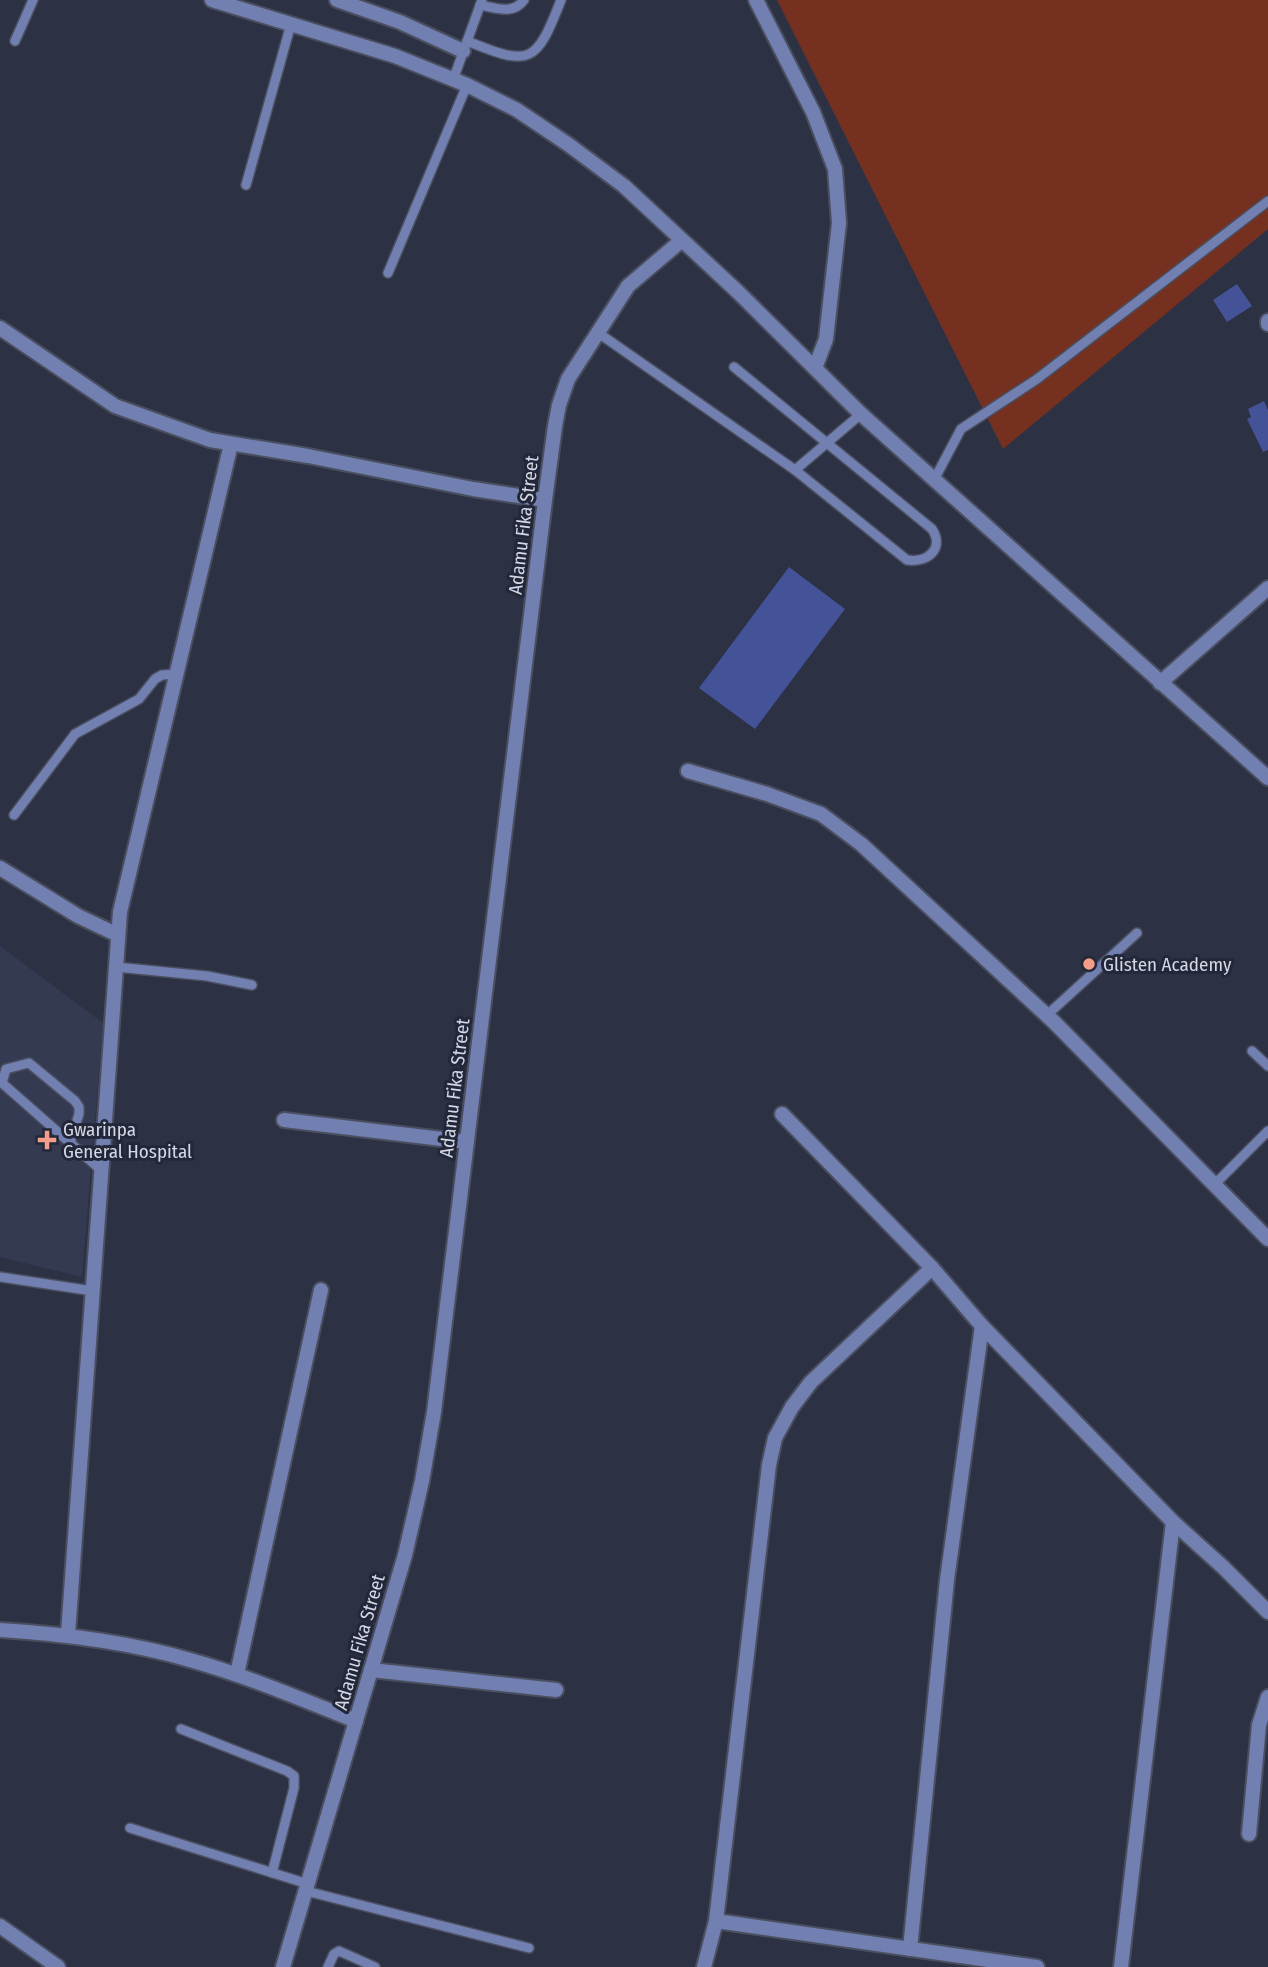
<svg xmlns="http://www.w3.org/2000/svg" width="1268" height="1967" viewBox="0 0 1268 1967" font-family="'Fira Sans Condensed',sans-serif">
	<style>
		.built { fill: #343a52 }
		.green { fill: #753020 }
		.building { fill: #445298 }
		.lines { fill: none; stroke-linecap: round; stroke-linejoin: round }
		.service-casing { stroke: #4a4f60; stroke-width: 12 }
		.minor-casing { stroke: #4a4f60; stroke-width: 18 }
		.tertiary-casing { stroke: #4a4f60; stroke-width: 18 }
		.service { stroke: #727fb1; stroke-width: 9 }
		.minor { stroke: #727fb1; stroke-width: 14 }
		.tertiary { stroke: #727fb1; stroke-width: 14 }
		.poi-dot { fill: #f49e89; stroke: #222739; stroke-width: 2.5 }
		.labels { text-anchor: middle; stroke-width: 6; stroke-linejoin: round; paint-order: stroke }
		.street-label { font-size: 19px; fill: #d5d8e4; stroke: #222739 }
		.poi-label { font-size: 19px; fill: #d5d8e4; stroke: #222739; text-anchor: start }
	</style>
	<rect width="100%" height="100%" fill="#2c3143"/>
	<path class="built" d="M0,946L103,1023L82,1277L0,1257Z"/>
	<path class="green" d="M777,0H1268V229L1003,449Z"/>
	<g class="building">
		<path d="M1237,284L1252,306L1227,322L1213,300Z"/>
		<path d="M1264,401L1268,410V450L1263,452L1247,419L1251,417L1248,409Z"/>
		<path d="M789,567L845,609L755,729L699,688Z"/>
	</g>
	<g class="lines">
		<defs>
			<g id="service">
				<path d="M480,5C496,8 513,15 524,0"/>
				<path d="M15,41L33,0"/>
				<path d="M467,41C531,67 536,64 561,0"/>
				<path d="M453,80L482,0"/>
				<path d="M246,185L291,24"/>
				<path d="M388,273L467,85"/>
				<path d="M597,332L795,470L861,414"/>
				<path d="M734,367L932,529C945,549 927,563 907,560L795,470"/>
				<path d="M934,480L961,429L1037,379L1268,201"/>
				<path d="M14,815L75,734L139,699L155,679L162,675L177,674"/>
				<path d="M116,967L207,976L252,985"/>
				<path d="M1047,1015L1137,933"/>
				<path d="M1252,1051L1268,1066"/>
				<path d="M70,1143L79,1114V1107L75,1101L29,1063L6,1069L2,1083L101,1170"/>
				<path d="M1215,1184L1268,1131"/>
				<path d="M0,1277L93,1291"/>
				<path d="M181,1729L287,1771L294,1776V1788L272,1873"/>
				<path d="M130,1828L308,1884"/>
				<path d="M306,1891L529,1948"/>
				<path d="M328,1967L334,1954L339,1951L375,1967"/>
			</g>
			<g id="minor">
				<path d="M337,0L400,22L463,51"/>
				<path d="M756,0L813,112L835,169L839,223L826,339L815,368"/>
				<path d="M1268,321V324"/>
				<path d="M0,328L115,406L210,440L308,456L473,489L545,500"/>
				<path d="M1160,683L1268,588"/>
				<path d="M688,771L767,794L821,814L861,844L1054,1022L1268,1239"/>
				<path d="M0,868L78,916L118,935"/>
				<path d="M782,1114L932,1268L982,1326L1173,1522L1223,1567L1268,1612"/>
				<path d="M284,1120L467,1142"/>
				<path d="M0,1630C64,1634 129,1642 190,1660C247,1676 301,1699 356,1721"/>
				<path d="M68,1634L120,912L231,444"/>
				<path d="M371,1670L556,1690"/>
				<path d="M237,1674L321,1290"/>
				<path d="M1249,1834L1259,1725L1268,1697"/>
				<path d="M716,1921L769,1465L775,1438L792,1407L811,1382L932,1268"/>
				<path d="M910,1949L947,1580L982,1326"/>
				<path d="M283,1967L405,1555L422,1481L434,1412L545,500L555,426L559,405L568,379L628,286L682,240"/>
				<path d="M704,1967L716,1921L1037,1967"/>
				<path d="M1121,1967L1173,1522"/>
			</g>
			<g id="tertiary">
				<path d="M212,0L395,56L467,85L517,110L569,145L624,186L738,292L861,414L1268,778"/>
				<path d="M0,1926L58,1967"/>
			</g>
		</defs>
		<use href="#service" class="service-casing"/>
		<use href="#minor" class="minor-casing"/>
		<use href="#tertiary" class="tertiary-casing"/>
		<use href="#service" class="service"/>
		<use href="#minor" class="minor"/>
		<use href="#tertiary" class="tertiary"/>
	</g>
	<g class="poi-dot">
		<circle cx="1089" cy="964" r="7"/>
		<path d="M43.5 1129.5h7v7h7v7h-7v7h-7v-7h-7v-7h7z"/>
	</g>
	<g class="labels">
		<g class="street-label">
			<text transform="translate(523 525) rotate(-83)" y="7">Adamu Fika Street</text>
			<text transform="translate(454 1088) rotate(-83)" y="7">Adamu Fika Street</text>
			<text transform="translate(359 1642) rotate(-74)" y="7">Adamu Fika Street</text>
		</g>
		<g class="poi-label">
			<text x="1103" y="971">Glisten Academy</text>
			<text x="63" y="1136">Gwarinpa<tspan x="63" dy="22">General Hospital</tspan></text>
		</g>
	</g>
</svg>
